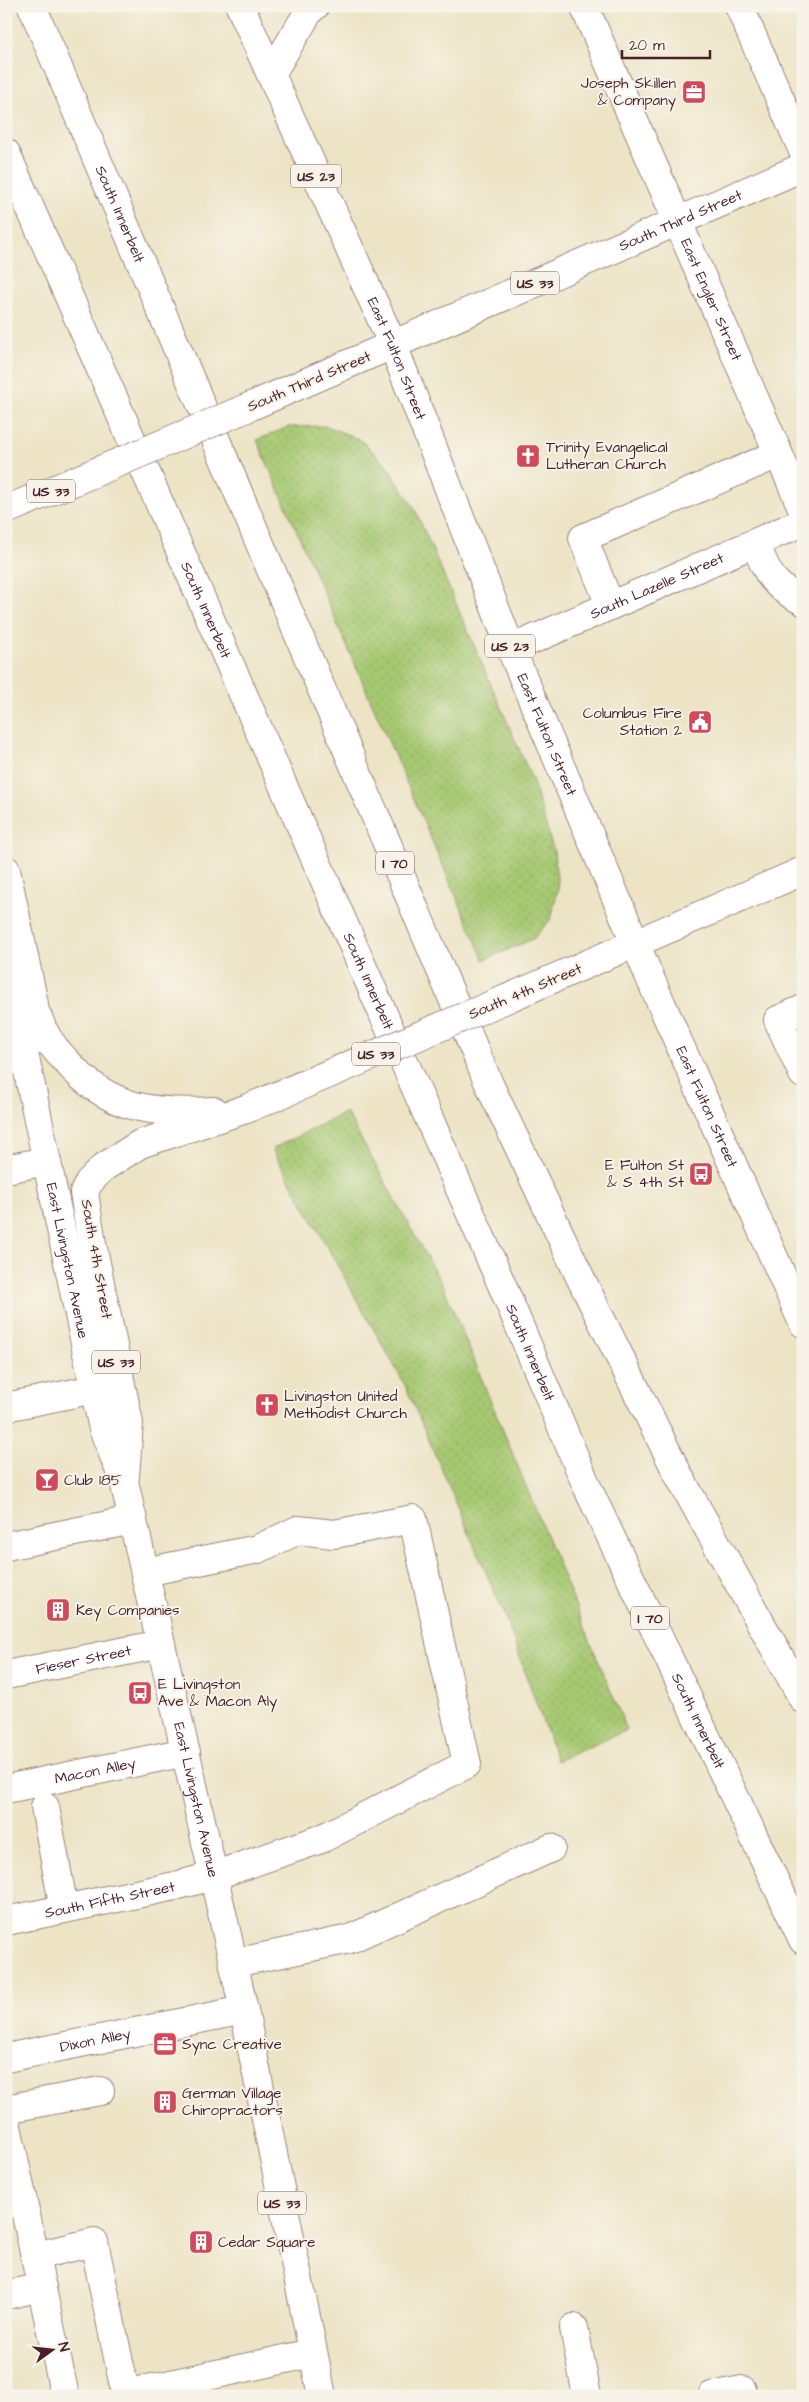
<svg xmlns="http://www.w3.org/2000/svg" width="809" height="2402" viewBox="0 0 809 2402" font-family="'Architects Daughter',sans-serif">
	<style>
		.grass { fill: url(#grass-dots); stroke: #78744e }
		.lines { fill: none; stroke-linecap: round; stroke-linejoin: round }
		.minor-casing { stroke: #9c8278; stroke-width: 30 }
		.major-casing { stroke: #9c8278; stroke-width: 30 }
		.highway-casing { stroke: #9c8278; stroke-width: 30 }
		.minor { stroke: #fff; stroke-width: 28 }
		.major { stroke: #fff; stroke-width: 28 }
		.highway { stroke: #fff; stroke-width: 28 }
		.major-bridge-casing { stroke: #9c8278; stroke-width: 30; stroke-linecap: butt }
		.major-bridge { stroke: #fff; stroke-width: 28 }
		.labels { text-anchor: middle; stroke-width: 4; stroke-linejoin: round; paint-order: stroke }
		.shield { fill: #f7f3e8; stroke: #7e5f64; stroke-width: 1 }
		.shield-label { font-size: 14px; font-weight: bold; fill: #4a1f2b }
		.poi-label { font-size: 15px; fill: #4a1f2b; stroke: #f7f3e8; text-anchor: start }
		.street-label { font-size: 15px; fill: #4a1f2b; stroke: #f7f3e8 }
	</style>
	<defs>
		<pattern id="grass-dots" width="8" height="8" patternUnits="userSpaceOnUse" patternTransform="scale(1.25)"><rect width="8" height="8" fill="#a6c871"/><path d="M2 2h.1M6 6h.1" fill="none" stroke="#90ab62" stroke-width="1.8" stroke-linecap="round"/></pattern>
	</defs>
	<rect width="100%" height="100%" fill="#f7f3e8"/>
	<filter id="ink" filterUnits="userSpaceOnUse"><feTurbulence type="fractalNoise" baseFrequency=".02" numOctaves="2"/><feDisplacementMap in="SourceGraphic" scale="10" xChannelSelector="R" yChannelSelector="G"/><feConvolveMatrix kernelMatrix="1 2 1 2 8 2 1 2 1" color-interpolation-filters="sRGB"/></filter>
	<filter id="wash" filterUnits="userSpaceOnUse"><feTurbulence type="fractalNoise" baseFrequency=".0096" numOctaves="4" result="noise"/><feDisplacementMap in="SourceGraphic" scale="20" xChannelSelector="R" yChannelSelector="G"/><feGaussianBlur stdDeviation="1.12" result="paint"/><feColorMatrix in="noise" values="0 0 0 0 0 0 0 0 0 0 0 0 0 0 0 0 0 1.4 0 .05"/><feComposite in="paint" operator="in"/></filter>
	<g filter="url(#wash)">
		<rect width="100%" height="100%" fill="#ede4c6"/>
		<g class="grass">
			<path d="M326,426L359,439L385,463L414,507L532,779L554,852L558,888L551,919L533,939L484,960L257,440L288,427Z"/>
			<path d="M346,1112L444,1288L627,1730L557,1761L505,1616L405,1385L272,1149Z"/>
		</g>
	</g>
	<g filter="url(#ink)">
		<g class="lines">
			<defs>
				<g id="minor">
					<path id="s1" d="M584,6L803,510"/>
					<path d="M739,6L803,151"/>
					<path d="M271,74L311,8L315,6"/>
					<path d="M755,543C768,574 771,585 803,601"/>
					<path d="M610,605L583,538L778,454"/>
					<path id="s2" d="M511,649L803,522"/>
					<path d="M803,1009L778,1020L803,1074"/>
					<path d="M6,1169L46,1161"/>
					<path d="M6,1407L95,1389"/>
					<path d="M6,1546L133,1520"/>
					<path id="s3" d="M6,1675L161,1644"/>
					<path id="s4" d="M6,1789L186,1752"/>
					<path d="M45,1807L64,1909"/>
					<path id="s5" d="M6,1921L175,1886L213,1876L321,1839L467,1764L413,1519L334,1534L298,1530L258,1549L145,1572"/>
					<path d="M234,1963L350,1939L551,1848"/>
					<path id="s6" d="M6,2058L244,2010"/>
					<path d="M6,2109L100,2091"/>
					<path d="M6,2122L65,2396"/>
					<path d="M35,2256L94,2242L126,2396"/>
					<path d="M6,2295L42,2287"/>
					<path d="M574,2328L587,2396"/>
					<path d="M125,2394L313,2353"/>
					<path d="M712,2396L742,2390"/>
				</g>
				<g id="major">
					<path id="s7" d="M240,6L393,345L511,649L650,978L803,1323"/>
					<path id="s8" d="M249,407L803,167"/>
					<path d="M6,510L96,472"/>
					<path d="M6,870L34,1004L38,1040"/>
					<path id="s9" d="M6,967L103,1429L124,1481L244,2010L322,2396"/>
					<path d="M506,999L803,871"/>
					<path d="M38,1017C43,1034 55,1050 67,1062C109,1110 154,1114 214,1111"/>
					<path d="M125,1477L129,1423L92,1244L84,1193L89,1182L104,1167L140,1144L246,1109"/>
				</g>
				<g id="highway">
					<path id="s10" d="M32,6L489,1084L581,1279L679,1476L803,1699"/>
					<path id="s11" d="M6,153L505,1292L588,1489L803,1940"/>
				</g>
			</defs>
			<use href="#minor" class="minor-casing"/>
			<use href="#major" class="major-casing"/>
			<use href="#highway" class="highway-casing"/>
			<use href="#minor" class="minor"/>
			<use href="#major" class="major"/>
			<use href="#highway" class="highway"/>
			<defs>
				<g id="major-bridge">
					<path d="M96,472L249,407"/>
					<path d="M246,1109L506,999"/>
				</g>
			</defs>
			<use href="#major-bridge" class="major-bridge-casing"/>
			<use href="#major-bridge" class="major-bridge"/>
		</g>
	</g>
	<defs>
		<symbol id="office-square" viewBox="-11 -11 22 22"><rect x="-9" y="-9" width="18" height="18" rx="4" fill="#d1495b" stroke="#f7f3e8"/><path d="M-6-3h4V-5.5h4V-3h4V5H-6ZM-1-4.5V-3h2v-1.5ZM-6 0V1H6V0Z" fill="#fff"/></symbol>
		<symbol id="church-square" viewBox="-11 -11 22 22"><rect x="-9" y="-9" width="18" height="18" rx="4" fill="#d1495b" stroke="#f7f3e8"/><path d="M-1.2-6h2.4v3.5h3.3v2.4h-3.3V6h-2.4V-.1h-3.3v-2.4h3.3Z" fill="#fff"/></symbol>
		<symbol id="civic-square" viewBox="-11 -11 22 22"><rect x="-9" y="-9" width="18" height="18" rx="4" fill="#d1495b" stroke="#f7f3e8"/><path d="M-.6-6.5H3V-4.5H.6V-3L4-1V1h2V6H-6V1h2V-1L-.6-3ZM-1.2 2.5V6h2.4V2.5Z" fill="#fff"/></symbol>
		<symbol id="bus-square" viewBox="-11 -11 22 22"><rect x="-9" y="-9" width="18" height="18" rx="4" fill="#d1495b" stroke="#f7f3e8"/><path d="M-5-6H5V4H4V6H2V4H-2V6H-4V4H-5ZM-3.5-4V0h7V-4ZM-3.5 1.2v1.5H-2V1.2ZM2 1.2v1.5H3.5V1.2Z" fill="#fff"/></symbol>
		<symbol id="bar-square" viewBox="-11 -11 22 22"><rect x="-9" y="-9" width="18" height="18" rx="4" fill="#d1495b" stroke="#f7f3e8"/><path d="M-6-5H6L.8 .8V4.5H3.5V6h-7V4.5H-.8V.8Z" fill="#fff"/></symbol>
		<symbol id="building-square" viewBox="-11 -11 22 22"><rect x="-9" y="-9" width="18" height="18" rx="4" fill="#d1495b" stroke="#f7f3e8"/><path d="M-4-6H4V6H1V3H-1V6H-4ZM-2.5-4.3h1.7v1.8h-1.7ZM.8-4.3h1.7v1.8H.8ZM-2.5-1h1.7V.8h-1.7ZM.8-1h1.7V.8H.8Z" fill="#fff"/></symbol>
	</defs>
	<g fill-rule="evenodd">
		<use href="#office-square" x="680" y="78" width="28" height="28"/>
		<use href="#church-square" x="514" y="442" width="28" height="28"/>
		<use href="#civic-square" x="686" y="708" width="28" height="28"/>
		<use href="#bus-square" x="687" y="1160" width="28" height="28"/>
		<use href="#church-square" x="253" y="1391" width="28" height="28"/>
		<use href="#bar-square" x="33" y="1466" width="28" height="28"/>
		<use href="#building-square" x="44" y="1596" width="28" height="28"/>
		<use href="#bus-square" x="126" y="1679" width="28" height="28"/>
		<use href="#office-square" x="151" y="2030" width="28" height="28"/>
		<use href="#building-square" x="151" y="2088" width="28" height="28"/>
		<use href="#building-square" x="187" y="2228" width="28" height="28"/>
	</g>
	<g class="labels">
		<g class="shield">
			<rect x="291" y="164.5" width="50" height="23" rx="4"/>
			<rect x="511" y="271.5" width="48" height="23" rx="4"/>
			<rect x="27" y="479.5" width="48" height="23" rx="4"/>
			<rect x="485" y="634.5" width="50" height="23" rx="4"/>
			<rect x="376" y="851.5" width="38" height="23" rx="4"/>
			<rect x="352" y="1042.5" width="48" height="23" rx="4"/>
			<rect x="92" y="1350.5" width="48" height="23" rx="4"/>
			<rect x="631" y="1606.5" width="38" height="23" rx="4"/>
			<rect x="258" y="2191.5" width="48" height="23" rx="4"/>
		</g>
		<g class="shield-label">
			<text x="316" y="181">US 23</text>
			<text x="535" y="288">US 33</text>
			<text x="51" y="496">US 33</text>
			<text x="510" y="651">US 23</text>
			<text x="395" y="868">I 70</text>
			<text x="376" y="1059">US 33</text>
			<text x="116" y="1367">US 33</text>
			<text x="650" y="1623">I 70</text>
			<text x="282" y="2208">US 33</text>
		</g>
		<g class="poi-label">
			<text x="676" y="88" text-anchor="end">Joseph Skillen<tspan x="676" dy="17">&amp; Company</tspan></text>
			<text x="546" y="452">Trinity Evangelical<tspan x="546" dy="17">Lutheran Church</tspan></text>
			<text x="682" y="718" text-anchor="end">Columbus Fire<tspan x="682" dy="17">Station 2</tspan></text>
			<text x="684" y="1170" text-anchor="end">E Fulton St<tspan x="684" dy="17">&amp; S 4th St</tspan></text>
			<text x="284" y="1401">Livingston United<tspan x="284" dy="17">Methodist Church</tspan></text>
			<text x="64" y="1485">Club 185</text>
			<text x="76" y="1615">Key Companies</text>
			<text x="158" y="1689">E Livingston<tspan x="158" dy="17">Ave &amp; Macon Aly</tspan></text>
			<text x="182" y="2049">Sync Creative</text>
			<text x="182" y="2098">German Village<tspan x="182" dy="17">Chiropractors</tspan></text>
			<text x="218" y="2247">Cedar Square</text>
		</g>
		<g class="street-label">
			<text dy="5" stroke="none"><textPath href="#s10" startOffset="226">South Innerbelt</textPath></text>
			<text dy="5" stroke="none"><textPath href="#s8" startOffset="470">South Third Street</textPath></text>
			<text dy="5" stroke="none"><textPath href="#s1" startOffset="320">East Engler Street</textPath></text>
			<text dy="5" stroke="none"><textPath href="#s7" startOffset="386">East Fulton Street</textPath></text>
			<text transform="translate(309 381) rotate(-23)" y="5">South Third Street</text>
			<text dy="5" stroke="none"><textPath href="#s2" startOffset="159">South Lazelle Street</textPath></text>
			<text dy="5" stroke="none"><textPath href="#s11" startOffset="499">South Innerbelt</textPath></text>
			<text dy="5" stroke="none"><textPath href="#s7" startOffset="791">East Fulton Street</textPath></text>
			<text dy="5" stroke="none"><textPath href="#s11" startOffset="904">South Innerbelt</textPath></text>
			<text transform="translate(525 991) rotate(-23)" y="5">South 4th Street</text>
			<text dy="5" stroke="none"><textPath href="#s7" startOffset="1196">East Fulton Street</textPath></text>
			<text transform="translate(97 1259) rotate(80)" y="5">South 4th Street</text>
			<text dy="5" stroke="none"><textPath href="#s9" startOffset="300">East Livingston Avenue</textPath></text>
			<text dy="5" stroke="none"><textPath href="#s11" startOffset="1309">South Innerbelt</textPath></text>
			<text dy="5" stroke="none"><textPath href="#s3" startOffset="79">Fieser Street</textPath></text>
			<text dy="5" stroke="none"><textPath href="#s11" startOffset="1714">South Innerbelt</textPath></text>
			<text dy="5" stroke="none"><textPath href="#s4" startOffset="91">Macon Alley</textPath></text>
			<text dy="5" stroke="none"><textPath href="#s9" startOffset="855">East Livingston Avenue</textPath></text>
			<text dy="5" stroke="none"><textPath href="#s5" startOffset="106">South Fifth Street</textPath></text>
			<text dy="5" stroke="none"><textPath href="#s6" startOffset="91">Dixon Alley</textPath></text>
		</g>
	</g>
	<rect width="809" height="2402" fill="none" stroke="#f7f3e8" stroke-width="25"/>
	<g transform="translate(52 2350) rotate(75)" stroke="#f7f3e8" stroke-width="4" paint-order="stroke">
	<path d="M0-4L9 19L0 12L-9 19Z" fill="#4a1f2b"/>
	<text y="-8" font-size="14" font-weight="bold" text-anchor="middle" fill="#4a1f2b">N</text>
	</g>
	<path d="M622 50v8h88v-8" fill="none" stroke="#4a1f2b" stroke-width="2.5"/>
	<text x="629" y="50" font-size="15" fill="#4a1f2b" stroke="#f7f3e8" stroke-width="4" paint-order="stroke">20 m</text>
</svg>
